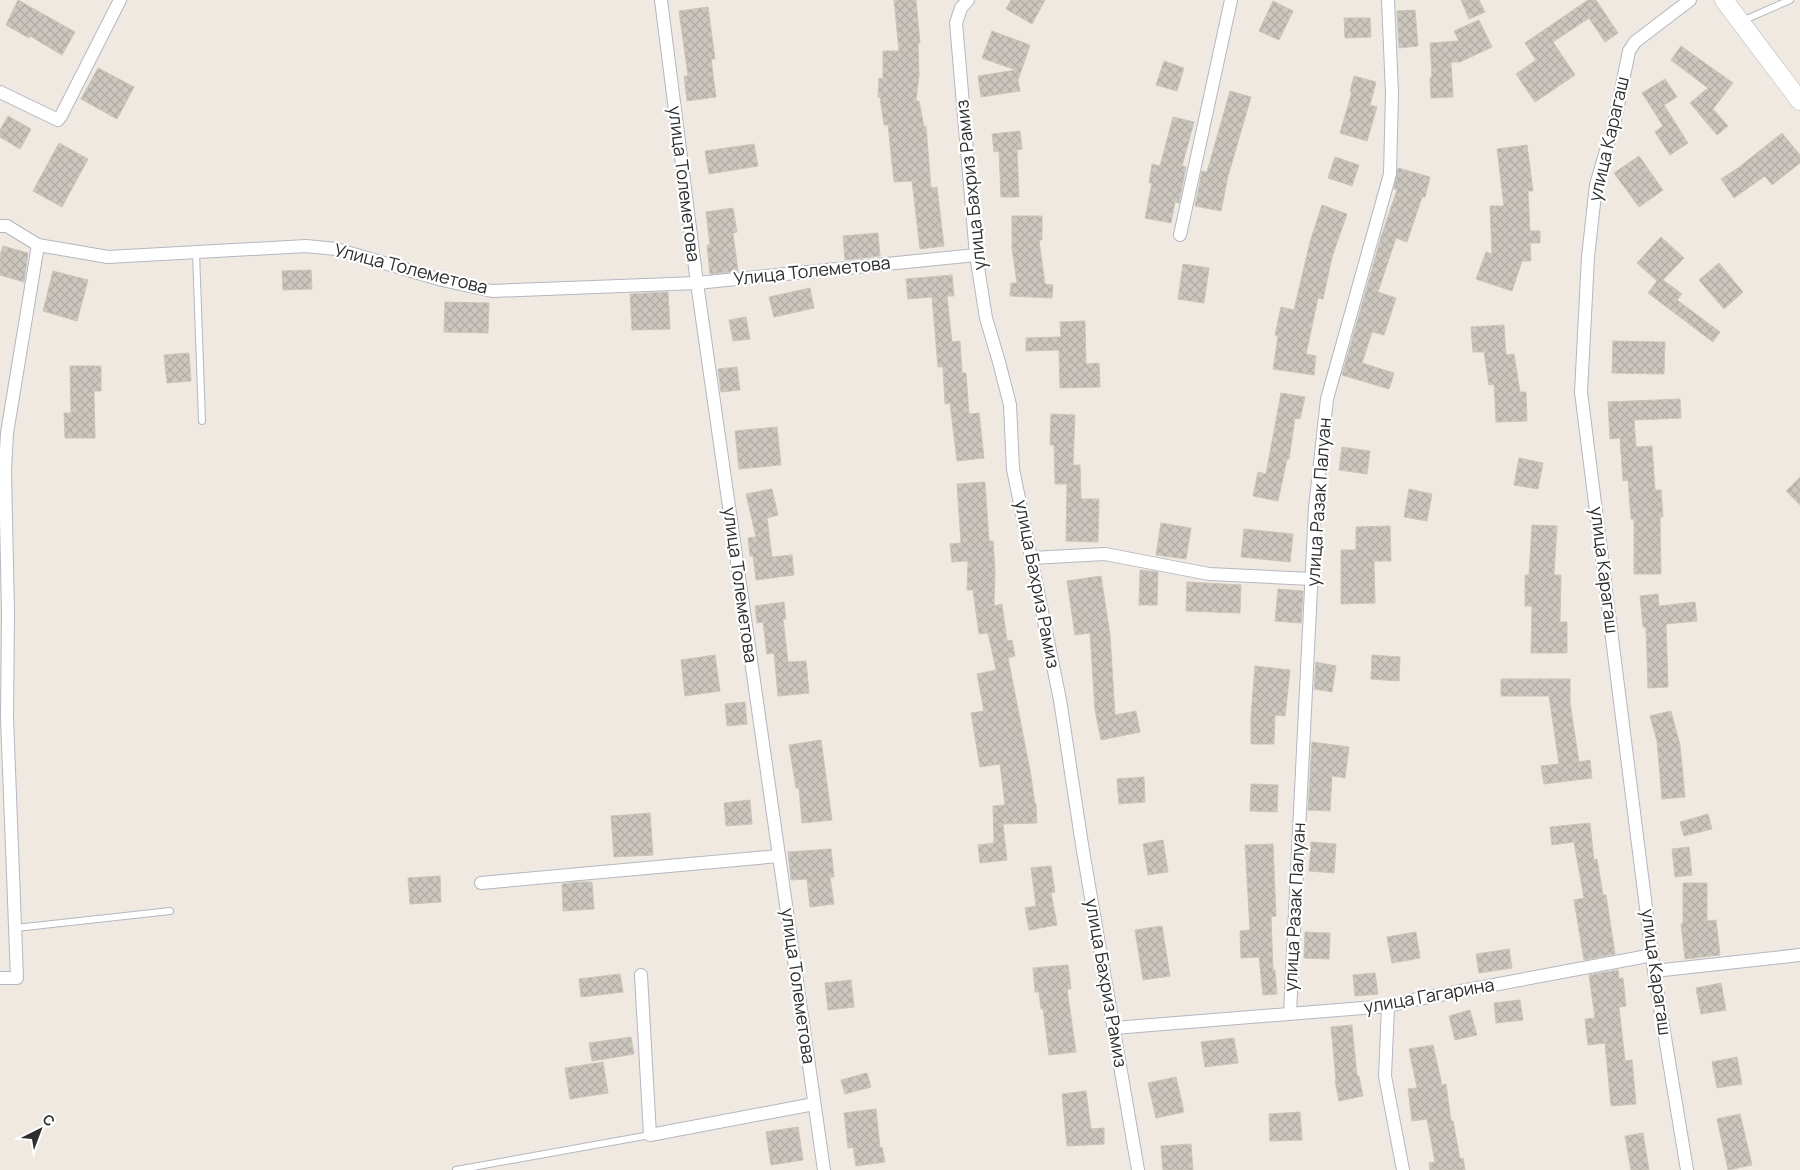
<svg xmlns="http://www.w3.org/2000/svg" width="1800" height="1170" viewBox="0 0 1800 1170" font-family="Manrope,sans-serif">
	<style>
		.building { fill: url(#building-cross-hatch); stroke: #cbc5ba }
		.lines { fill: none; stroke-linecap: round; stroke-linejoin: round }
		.lane-casing { stroke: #b4b7c1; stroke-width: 8 }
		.street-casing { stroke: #b4b7c1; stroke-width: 14 }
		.secondary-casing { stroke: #b4b7c1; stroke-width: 19 }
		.lane { stroke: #fff; stroke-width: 6 }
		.street { stroke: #fff; stroke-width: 12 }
		.secondary { stroke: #fff; stroke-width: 18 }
		.labels { text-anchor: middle; stroke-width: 4.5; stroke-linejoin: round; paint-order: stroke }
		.street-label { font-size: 18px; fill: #2e2e2e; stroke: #fff }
	</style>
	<defs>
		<pattern id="building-cross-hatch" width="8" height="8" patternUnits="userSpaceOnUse" patternTransform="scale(1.25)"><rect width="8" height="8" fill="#cbc7bf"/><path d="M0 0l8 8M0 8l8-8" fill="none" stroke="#afaba4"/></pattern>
	</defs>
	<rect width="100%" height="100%" fill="#efe9e1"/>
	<g class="building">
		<path d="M18,0L75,32L62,55L30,36L29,38L6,25Z"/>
		<path d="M894,0H916L920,43H918L919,75L916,101H919L924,127L926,126L931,188L937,187L944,246L920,249L912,181L894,182L888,125H884L880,97H878L879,78L883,79V51H899Z"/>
		<path d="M1011,0H1045L1032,24L1006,9Z"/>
		<path d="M1461,0H1479L1485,12L1469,19Z"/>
		<path d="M1588,0H1596L1618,33L1605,42L1589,18L1553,42L1575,75L1535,102L1516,74L1536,60L1525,43Z"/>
		<path d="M1273,1L1293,11L1279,40L1259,31Z"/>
		<path d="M708,7L715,59H711L716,97L687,101L684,76H688L679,11Z"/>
		<path d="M1415,10L1418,46L1399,48L1397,11Z"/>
		<path d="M1344,18H1370L1371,37L1345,38Z"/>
		<path d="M1479,20L1492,47L1460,62H1451L1453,97L1431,98L1430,78L1432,77L1430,43L1459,41L1454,31Z"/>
		<path d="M992,31L1030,45L1018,80L1020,91L981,97L978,76L1016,70L982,58Z"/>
		<path d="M1681,46L1733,83L1713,109L1728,126L1717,135L1690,103L1708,88L1671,60Z"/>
		<path d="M1164,61L1184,68L1177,91L1156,85Z"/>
		<path d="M98,68L134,87L117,119L81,99Z"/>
		<path d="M1354,76L1376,82L1370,105L1377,107L1367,141L1340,133L1352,92H1350Z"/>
		<path d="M1665,79L1677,97L1664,105L1688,143L1670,155L1655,132L1663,126L1642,93Z"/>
		<path d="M1230,91L1251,97L1228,176L1221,211L1195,206L1202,171L1207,172Z"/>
		<path d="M8,116L31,129L20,149L0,137V130Z"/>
		<path d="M1173,117L1194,122L1182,166L1186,167L1179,203L1175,202L1171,223L1145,218L1152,183H1149L1152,164L1160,166Z"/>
		<path d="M1020,131L1022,149L1017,150L1019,197H1001L999,151L994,152L992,134Z"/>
		<path d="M1782,133L1800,155V163L1772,185L1765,176L1734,198L1721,179L1738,168Z"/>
		<path d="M59,143L88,159L62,207L33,191Z"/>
		<path d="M754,144L758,166L709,174L705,151Z"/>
		<path d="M1527,145L1533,191H1528L1530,231H1540V243H1530L1531,261H1522L1512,291L1476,279L1486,252L1492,254L1490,206H1504L1497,149Z"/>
		<path d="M1639,156L1663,190L1639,207L1614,173Z"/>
		<path d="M1335,157L1359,165L1352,186L1328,178Z"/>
		<path d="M1398,168L1430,177L1425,197H1422L1407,242L1396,238L1378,292L1396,298L1384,335L1372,332L1362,363L1394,373L1389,389L1342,375L1381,237L1397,190L1394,189Z"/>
		<path d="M1322,205L1347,214L1332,257L1323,299L1318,298L1306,354L1316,356L1314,375L1273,369L1278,336L1275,335L1281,307L1294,310L1310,242Z"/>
		<path d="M733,208L737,232L733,233L738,271L710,274L707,245H710L706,212Z"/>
		<path d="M1012,216H1042V240H1039L1045,284L1053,285L1052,298L1010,296L1011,283H1017L1012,248Z"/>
		<path d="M878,233L880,256L845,260L843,236Z"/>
		<path d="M1661,237L1684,258L1663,280L1682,294L1677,300L1720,332L1713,342L1648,293L1657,281L1637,263Z"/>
		<path d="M3,246L28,253L24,282L0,275V255Z"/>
		<path d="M1719,263L1743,292L1724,309L1699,280Z"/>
		<path d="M1183,264L1209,268L1204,303L1178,299Z"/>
		<path d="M311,270L312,289L283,290L282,271Z"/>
		<path d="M53,271L88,280L77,321L43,311Z"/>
		<path d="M952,275L954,296H947L952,342L960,341L962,373H966L969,414L979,413L984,458L957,461L950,403L945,404L943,367H938L932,297L908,299L906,279Z"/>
		<path d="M810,288L814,308L774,317L769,297Z"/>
		<path d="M668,292L670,329L632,330L630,294Z"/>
		<path d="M445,302L489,303L488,333L444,332Z"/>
		<path d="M746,317L750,339L733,341L729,320Z"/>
		<path d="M1085,321L1086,364L1099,363L1100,387L1060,388L1059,350L1026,351V338L1061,337L1060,322Z"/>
		<path d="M1504,325L1506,355L1514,354L1520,392H1526L1527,421L1496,422L1494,384L1489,385L1484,352H1473L1471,327Z"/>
		<path d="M1613,341L1665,342L1664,374L1612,373Z"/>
		<path d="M189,353L191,381L167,383L164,355Z"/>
		<path d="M70,366H101V391H94L95,438H65L64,413H71Z"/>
		<path d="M737,367L740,390L721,392L718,369Z"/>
		<path d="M1281,393L1305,397L1300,419L1295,418L1289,459H1287L1278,501L1253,496L1258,472L1266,474Z"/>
		<path d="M1680,399L1681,418L1634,420L1636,447L1652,446L1655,490H1661L1663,517H1660L1661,574H1634V519H1631L1628,480L1623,481L1620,438L1610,439L1608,402Z"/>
		<path d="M1051,414L1075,415L1073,465H1080L1081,499H1099L1098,542L1066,541L1067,484H1055L1054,445H1050Z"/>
		<path d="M777,427L781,465L739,469L735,431Z"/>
		<path d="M1342,447L1370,451L1367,474L1339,470Z"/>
		<path d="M1519,458L1543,463L1538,489L1514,485Z"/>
		<path d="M1800,477V505L1786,491Z"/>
		<path d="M985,482L989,541H993L995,570L994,606L1002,604L1007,641L1012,640L1015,656L1008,658L1030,770L1035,804H1036L1037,823L1003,824L1007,860L980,863L978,845L994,843L993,806L1005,805L1000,764L980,767L971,713L984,711L977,674L996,670L988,633L979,634L973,590H967L968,561L952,562L950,544L961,543L957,484Z"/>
		<path d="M772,489L778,515L767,518L772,557L792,555L794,575L756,580L753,556H750L748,538L756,537L746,494Z"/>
		<path d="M1409,489L1432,494L1427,521L1404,517Z"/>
		<path d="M1161,523L1191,528L1186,559L1156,555Z"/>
		<path d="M1532,525L1557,526L1554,575H1561L1560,622H1567V653H1531L1532,606H1525V575H1529Z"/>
		<path d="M1390,526L1391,561H1374L1375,603L1341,604V550H1356V527Z"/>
		<path d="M1244,529L1293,534L1290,562L1241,557Z"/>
		<path d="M1140,570L1158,572L1157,605H1139Z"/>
		<path d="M1101,576L1110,635L1115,715L1136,711L1140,732L1101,740L1095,710L1090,633L1075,635L1067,581Z"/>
		<path d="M1187,582L1241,585L1240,613L1186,611Z"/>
		<path d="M1278,589L1303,591L1301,623L1275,621Z"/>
		<path d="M1658,594L1659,606L1695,602L1697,621L1666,624L1668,687L1648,688L1646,627H1643L1640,596Z"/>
		<path d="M784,602L786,619H783L788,662L806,661L809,693L778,696L774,653L767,654L763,622L757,623L755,606Z"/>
		<path d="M715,655L720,691L685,696L681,660Z"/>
		<path d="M1372,655L1400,657L1399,681L1371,679Z"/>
		<path d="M1316,662L1336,666L1332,692L1314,689Z"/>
		<path d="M1255,666L1290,670L1285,716L1275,715L1274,744H1251V715Z"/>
		<path d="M1501,679H1570V703L1579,762L1590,760L1592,778L1544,784L1541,766L1559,764L1549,696H1501Z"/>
		<path d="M745,702L747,724L727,726L725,704Z"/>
		<path d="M1671,711L1680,745L1685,797L1662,799L1657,741L1650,716Z"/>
		<path d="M821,740L832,820L802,823L799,788H796L789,745Z"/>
		<path d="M1312,742L1349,747L1345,778L1332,776L1330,811L1308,810Z"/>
		<path d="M1144,777L1145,802L1119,804L1117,779Z"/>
		<path d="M1251,784L1278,785L1277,812L1250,811Z"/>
		<path d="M750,800L752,824L726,826L724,803Z"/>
		<path d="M650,813L653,855L614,857L611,816Z"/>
		<path d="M1708,814L1712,829L1684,836L1680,822Z"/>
		<path d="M1590,823L1594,860L1597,859L1603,895H1606L1615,954L1584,960L1574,900L1584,898L1574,842L1552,845L1550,827Z"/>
		<path d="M1163,840L1168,872L1148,875L1143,844Z"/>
		<path d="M1311,842L1336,844L1334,873L1309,871Z"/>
		<path d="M1273,844L1276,916L1271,917L1273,970H1275L1277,994L1263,995L1259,957L1241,958L1240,931L1250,930L1245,845Z"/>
		<path d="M1689,847L1692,875L1675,877L1672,849Z"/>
		<path d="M831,849L834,877H830L834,904L810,907L807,879L791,880L788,852Z"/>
		<path d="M1051,866L1055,892L1051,893L1057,925L1029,930L1025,908L1036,906L1031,868Z"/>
		<path d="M440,876L441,902L410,904L408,878Z"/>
		<path d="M577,882H592L594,909L563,911L562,884Z"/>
		<path d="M1683,883H1707V921L1716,920L1720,955L1685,959L1681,924L1683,923Z"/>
		<path d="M1162,926L1170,976L1143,980L1135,930Z"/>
		<path d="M1305,932L1330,933L1329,959L1304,958Z"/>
		<path d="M1416,932L1420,958L1392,963L1387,937Z"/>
		<path d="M1509,949L1512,968L1479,973L1476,954Z"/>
		<path d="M1068,965L1071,989H1067L1076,1052L1049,1055L1043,1009H1041L1039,992H1035L1033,968Z"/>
		<path d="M1618,970L1619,979L1623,978L1626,1006L1619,1007L1625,1061L1632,1060L1636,1104L1611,1106L1605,1043L1588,1045L1585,1019L1595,1018L1589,975Z"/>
		<path d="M1375,973L1378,994L1355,996L1353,975Z"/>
		<path d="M620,974L623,992L581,997L579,979Z"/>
		<path d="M851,980L854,1007L828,1010L825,983Z"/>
		<path d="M1721,983L1726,1010L1701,1014L1696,988Z"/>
		<path d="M1520,1000L1523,1020L1496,1023L1494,1003Z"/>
		<path d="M1470,1010L1477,1035L1455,1040L1449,1016Z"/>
		<path d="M1352,1025L1357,1076H1359L1363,1096L1339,1101L1335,1081L1336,1080L1331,1027Z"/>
		<path d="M631,1037L634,1054L592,1061L589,1043Z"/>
		<path d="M1234,1038L1238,1063L1205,1067L1201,1042Z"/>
		<path d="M1433,1045L1442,1085L1446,1084L1451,1121H1453L1460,1159L1463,1158L1465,1170H1430L1429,1163L1435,1162L1427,1119L1412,1121L1408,1089L1417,1088L1409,1049Z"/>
		<path d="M1737,1057L1742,1084L1717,1088L1712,1062Z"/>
		<path d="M603,1062L608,1093L570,1099L565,1068Z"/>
		<path d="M867,1073L871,1087L845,1094L841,1080Z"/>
		<path d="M1176,1077L1184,1112L1156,1118L1148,1083Z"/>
		<path d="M1086,1091L1091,1129L1104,1128V1144L1067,1146L1062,1094Z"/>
		<path d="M876,1109L880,1148L882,1147L885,1162L856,1166L853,1147L848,1148L844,1113Z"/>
		<path d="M1300,1112L1302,1140L1270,1141L1269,1114Z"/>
		<path d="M1740,1114L1752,1165L1728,1170L1717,1119Z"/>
		<path d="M798,1127L803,1160L771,1165L766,1132Z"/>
		<path d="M1643,1133L1649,1170H1631L1625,1136Z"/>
		<path d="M1191,1144L1193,1170H1163L1161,1146Z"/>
	</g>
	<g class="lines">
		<defs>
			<g id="lane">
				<path d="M1742,21L1790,0"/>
				<path d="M196,252L202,421"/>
				<path d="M16,928L170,911"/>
				<path d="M456,1170L650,1135"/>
			</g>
			<g id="street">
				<path d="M661,0L697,283L824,1170"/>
				<path d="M968,0L961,8L956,23L976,255L986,318L999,362L1010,405L1013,469L1060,700L1083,851L1138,1170"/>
				<path d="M0,92L58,120L61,116L120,0"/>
				<path d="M0,226H7L38,245L108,257L306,246L336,249L442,280L492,291L697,283L976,255"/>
				<path d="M1180,235L1231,0"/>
				<path d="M1032,558L1105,554L1209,574L1312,579"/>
				<path d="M481,883L779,856"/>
				<path d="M1654,971L1800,955"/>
				<path d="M641,975L650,1135L814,1104"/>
				<path d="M0,978H17L7,718L8,612L5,470L7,433L38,245"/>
				<path d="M1388,1006L1385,1076L1403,1170"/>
				<path d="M1290,1013L1315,508L1327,399L1390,174L1392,93L1388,0"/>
				<path d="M1114,1028L1388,1006L1413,1000L1653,955"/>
				<path d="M1687,1170L1654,971L1581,392L1588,257L1596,185L1615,120L1629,51L1635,42L1690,0"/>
			</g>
			<path id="secondary" d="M1724,0L1800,101"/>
		</defs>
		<use href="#lane" class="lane-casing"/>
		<use href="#street" class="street-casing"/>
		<use href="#secondary" class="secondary-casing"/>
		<use href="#lane" class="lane"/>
		<use href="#street" class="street"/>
		<use href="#secondary" class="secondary"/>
	</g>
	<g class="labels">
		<g class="street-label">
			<text transform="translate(1609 139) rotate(-77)" y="6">улица Карагаш</text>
			<text transform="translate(684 184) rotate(83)" y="6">улица Толеметова</text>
			<text transform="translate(971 185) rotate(-96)" y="6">улица Бахриз Рамиз</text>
			<text transform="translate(411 269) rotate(14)" y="6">Улица Толеметова</text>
			<text transform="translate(812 271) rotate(-6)" y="6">Улица Толеметова</text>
			<text transform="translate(1319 502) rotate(-86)" y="6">улица Разак Палуан</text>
			<text transform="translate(1604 570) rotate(83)" y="6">улица Карагаш</text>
			<text transform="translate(1037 584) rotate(79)" y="6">улица Бахриз Рамиз</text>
			<text transform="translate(740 585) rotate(82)" y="6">улица Толеметова</text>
			<text transform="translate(1295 907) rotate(-87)" y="6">улица Разак Палуан</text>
			<text transform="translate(1656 972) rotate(82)" y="6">улица Карагаш</text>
			<text transform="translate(1106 983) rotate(80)" y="6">улица Бахриз Рамиз</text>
			<text transform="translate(798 986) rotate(82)" y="6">улица Толеметова</text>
			<text transform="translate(1429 996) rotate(-10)" y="6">улица Гагарина</text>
		</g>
	</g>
	<g transform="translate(40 1130) rotate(42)" stroke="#ffffff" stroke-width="4" paint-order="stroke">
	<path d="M0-4L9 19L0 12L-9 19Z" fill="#2e2e2e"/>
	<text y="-8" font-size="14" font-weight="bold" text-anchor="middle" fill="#2e2e2e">С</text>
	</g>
</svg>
